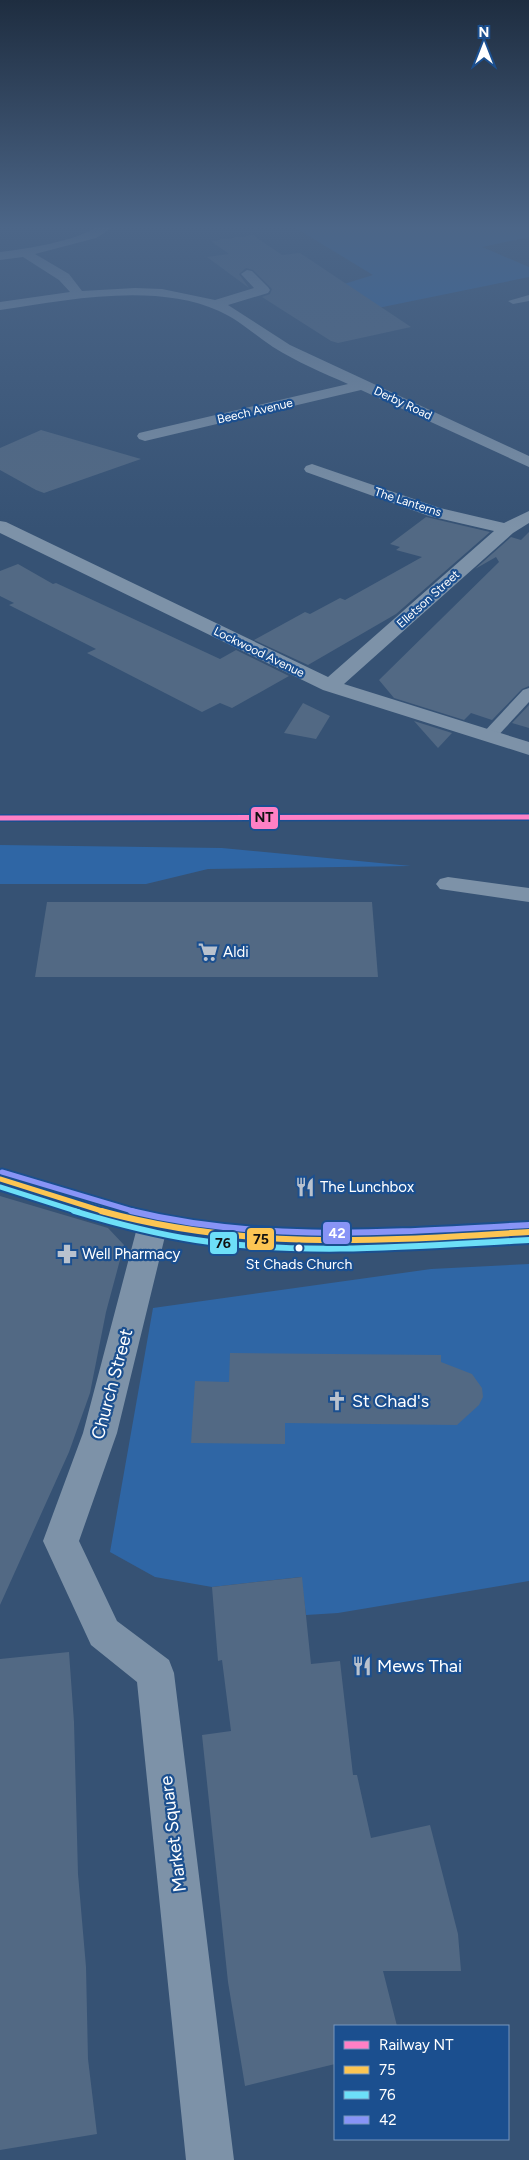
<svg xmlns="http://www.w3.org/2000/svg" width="529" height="2160" viewBox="0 0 529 2160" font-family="Figtree,sans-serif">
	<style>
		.green { fill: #2f66a5 }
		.building { fill: #526984 }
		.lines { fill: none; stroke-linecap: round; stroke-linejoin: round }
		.service { fill: #7d92a8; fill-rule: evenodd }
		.pedestrian { fill: #7d92a8; fill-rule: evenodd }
		.minor { fill: #7d92a8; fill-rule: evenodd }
		.secondary { fill: #798da4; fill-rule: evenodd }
		.bus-1-far1-casing { stroke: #1b4f8f; stroke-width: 9 }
		.bus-1-casing { stroke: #1b4f8f; stroke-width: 10 }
		.bus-2-far1-casing { stroke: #1b4f8f; stroke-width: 9 }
		.bus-2-casing { stroke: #1b4f8f; stroke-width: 10 }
		.bus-3-far1-casing { stroke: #1b4f8f; stroke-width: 9 }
		.bus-3-casing { stroke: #1b4f8f; stroke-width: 10 }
		.bus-1-far1 { stroke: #fcc553; stroke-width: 5 }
		.bus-1 { stroke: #fcc553; stroke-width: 6 }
		.bus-2-far1 { stroke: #6ddff8; stroke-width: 5 }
		.bus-2 { stroke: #6ddff8; stroke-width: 6 }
		.bus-3-far1 { stroke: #8894f6; stroke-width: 5 }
		.bus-3 { stroke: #8894f6; stroke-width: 6 }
		.rail-1-casing { stroke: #1b4f8f; stroke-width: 8 }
		.rail-1 { stroke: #ff80c5; stroke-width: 5 }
		.bus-dot { fill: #fff; stroke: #1b4f8f; stroke-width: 2 }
		.labels { text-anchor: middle; stroke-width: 4.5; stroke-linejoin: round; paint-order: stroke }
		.far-street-label { font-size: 12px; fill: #fff; stroke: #1b4f8f }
		.bus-label { font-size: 14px; fill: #fff; stroke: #1b4f8f }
		.poi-label { font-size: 15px; fill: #fff; stroke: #1b4f8f; text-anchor: start }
		.near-street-label { font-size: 18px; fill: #fff; stroke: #1b4f8f }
		.near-poi-label { font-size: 18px; fill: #fff; stroke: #1b4f8f; text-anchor: start }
		.line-badge { stroke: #1b4f8f; stroke-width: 2 }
		.badge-label { font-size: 14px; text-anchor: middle; font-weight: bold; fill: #fff }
		.pale-badge-label { font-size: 14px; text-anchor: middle; font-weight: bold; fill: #111 }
	</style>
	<rect width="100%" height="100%" fill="#365274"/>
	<g class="green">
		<path d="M294,227H529V237L482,247L529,267V277L368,310L344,284L373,275Z"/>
		<path d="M0,845L222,848L411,866L208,869L146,884H0Z"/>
		<path d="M529,1264V1581L338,1613L306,1615L301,1577L212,1587L155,1577L110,1552L153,1308L431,1269Z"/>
	</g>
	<g class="building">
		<path d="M253,235L282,255L300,253L411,327L338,343L331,341L262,297L270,294L272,289L253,270L246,268L239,274L249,288L207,257L229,254L211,241Z"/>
		<path d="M41,430L141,459L44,493L36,490L0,470V448Z"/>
		<path d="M426,517L490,532L396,614L308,665L254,640L305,612L310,614L340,598L345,600L422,557L396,550L400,547L390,544Z"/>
		<path d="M529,532V686L522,689L492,720L471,713L464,720L394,698L379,680L499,562L496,557L475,569L511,537L521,540Z"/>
		<path d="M18,564L53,584L56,583L220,659L236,650L289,676L232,708L220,703L202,712L87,653L96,649L9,605L14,603L0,596V571Z"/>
		<path d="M303,703L330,716L316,739L284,733Z"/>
		<path d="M529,705V728L512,723Z"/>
		<path d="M414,721L452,733L438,748Z"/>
		<path d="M47,902H372L378,977H35Z"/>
		<path d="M0,1196L108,1228L124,1245L106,1312L90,1393L69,1452L0,1605Z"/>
		<path d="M230,1353L441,1355V1362L472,1374L482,1388L483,1397L479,1405L457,1425L285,1423V1444L191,1443L195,1381L229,1382Z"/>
		<path d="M302,1577L311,1664L340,1661L353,1775H357L371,1838L430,1825L458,1934L461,1971H383L397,2026H335V2064L245,2086L228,1982L202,1735L231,1731L222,1660L218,1661L212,1587Z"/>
		<path d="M69,1652L74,1722L78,1874L86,1967L88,2059L97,2134L0,2150V1659Z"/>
	</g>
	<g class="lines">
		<g class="service">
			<path d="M529,295V301L513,304L508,301Z"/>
			<path d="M529,688V702L494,740H482L480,737L482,734L523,690Z"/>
		</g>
		<g class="pedestrian">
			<path d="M448,877L529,888V902L440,889L436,884L440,879Z"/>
			<path d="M153,1213L164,1216L168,1224L117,1433L79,1541L117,1621L169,1660L174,1673L234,2160H186L137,1682L91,1645L43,1541L83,1433L138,1224L142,1216Z"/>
		</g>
		<g class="minor">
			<path d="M98,227H113L96,238L35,254L69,274L82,291L135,288L162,289L215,300L254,288L241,274L247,270L252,271L268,287L270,290L268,293L228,305L290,345L529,456V467L361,390L145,441L139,439L137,436L139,433L348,384C323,373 297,362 273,347C255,335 239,320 219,311C155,282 67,300 0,310V302L70,292L59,280L23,257L0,260V252C32,248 70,242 98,227Z"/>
			<path d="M312,464L440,508L504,523L529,511V523L513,533L344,684L529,742V755L323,690L0,533V521L6,522L328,677L494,531L429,516L306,472L304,469L306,466Z"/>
		</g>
		<path class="secondary" d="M0,1168C65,1188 129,1210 197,1221C306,1237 419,1226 529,1221V1243C419,1249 306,1261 197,1243C130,1233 64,1212 0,1190Z"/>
		<defs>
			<path id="bus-1-far1" d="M0,1179L105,1212"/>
			<path id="bus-1" d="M101,1211C248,1251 379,1241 529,1232"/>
			<path id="bus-2-far1" d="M0,1187L79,1212"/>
			<path id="bus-2" d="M74,1211C114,1223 155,1234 196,1240C306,1256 418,1246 529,1240"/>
			<path id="bus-3-far1" d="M2,1172L136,1212"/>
			<path id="bus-3" d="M131,1211C262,1243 395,1232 529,1225"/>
		</defs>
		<use href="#bus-1-far1" class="bus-1-far1-casing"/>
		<use href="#bus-1" class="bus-1-casing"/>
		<use href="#bus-2-far1" class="bus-2-far1-casing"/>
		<use href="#bus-2" class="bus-2-casing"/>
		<use href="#bus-3-far1" class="bus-3-far1-casing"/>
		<use href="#bus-3" class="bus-3-casing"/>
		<use href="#bus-1-far1" class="bus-1-far1"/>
		<use href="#bus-1" class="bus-1"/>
		<use href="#bus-2-far1" class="bus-2-far1"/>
		<use href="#bus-2" class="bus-2"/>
		<use href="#bus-3-far1" class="bus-3-far1"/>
		<use href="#bus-3" class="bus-3"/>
		<defs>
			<path id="rail-1" d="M0,818L529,817"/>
		</defs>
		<use href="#rail-1" class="rail-1-casing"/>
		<use href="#rail-1" class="rail-1"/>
	</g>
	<linearGradient id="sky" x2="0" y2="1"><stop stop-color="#1e2d40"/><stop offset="0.43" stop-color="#4c6688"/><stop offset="1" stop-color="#4c6688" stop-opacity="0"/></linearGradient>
	<rect width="529" height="529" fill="url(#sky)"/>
	<defs>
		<symbol id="supermarket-bare" viewBox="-9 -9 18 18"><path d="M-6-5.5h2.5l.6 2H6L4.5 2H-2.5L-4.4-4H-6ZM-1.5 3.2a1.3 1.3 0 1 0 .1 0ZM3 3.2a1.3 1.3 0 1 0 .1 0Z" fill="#b9c2ce" stroke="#1b4f8f" stroke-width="2.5" paint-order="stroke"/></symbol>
		<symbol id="restaurant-bare" viewBox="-9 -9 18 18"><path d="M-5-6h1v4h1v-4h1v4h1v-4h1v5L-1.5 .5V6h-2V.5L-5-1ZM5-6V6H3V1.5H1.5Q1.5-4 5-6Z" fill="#b9c2ce" stroke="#1b4f8f" stroke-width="2.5" paint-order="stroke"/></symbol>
		<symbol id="pharmacy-bare" viewBox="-9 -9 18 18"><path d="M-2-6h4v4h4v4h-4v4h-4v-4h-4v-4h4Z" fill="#b9c2ce" stroke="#1b4f8f" stroke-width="2.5" paint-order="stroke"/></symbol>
		<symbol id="church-bare" viewBox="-9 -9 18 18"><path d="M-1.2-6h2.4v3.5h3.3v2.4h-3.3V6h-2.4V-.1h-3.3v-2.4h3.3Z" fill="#b9c2ce" stroke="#1b4f8f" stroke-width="2.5" paint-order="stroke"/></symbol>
	</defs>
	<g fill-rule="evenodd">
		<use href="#supermarket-bare" x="194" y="938" width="28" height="28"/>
		<use href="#restaurant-bare" x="291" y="1173" width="28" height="28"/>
		<use href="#pharmacy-bare" x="53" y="1240" width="28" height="28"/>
		<use href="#church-bare" x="323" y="1387" width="28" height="28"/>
		<use href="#restaurant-bare" x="348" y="1652" width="28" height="28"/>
	</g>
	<circle class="bus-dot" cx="299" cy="1248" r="4.5"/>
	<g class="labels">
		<g class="far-street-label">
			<text transform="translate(403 403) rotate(25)" y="4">Derby Road</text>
			<text transform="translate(255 411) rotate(-13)" y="4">Beech Avenue</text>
			<text transform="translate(408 502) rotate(18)" y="4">The Lanterns</text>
			<text transform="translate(428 599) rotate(-42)" y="4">Elletson Street</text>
			<text transform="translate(259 652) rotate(26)" y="4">Lockwood Avenue</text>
		</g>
		<g class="bus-label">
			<text x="299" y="1269">St Chads Church</text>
		</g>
		<g class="poi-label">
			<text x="223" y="957">Aldi</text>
			<text x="320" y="1192">The Lunchbox</text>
			<text x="82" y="1259">Well Pharmacy</text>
		</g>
		<g class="near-street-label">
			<text transform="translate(112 1384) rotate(-75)" y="6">Church Street</text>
			<text transform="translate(173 1834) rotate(-97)" y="6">Market Square</text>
		</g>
		<g class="near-poi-label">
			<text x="352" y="1407">St Chad's</text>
			<text x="377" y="1672">Mews Thai</text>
		</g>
	</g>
	<g class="line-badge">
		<rect x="250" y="806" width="29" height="24" rx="5" fill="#ff80c5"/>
		<rect x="322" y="1221" width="29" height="24" rx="5" fill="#8894f6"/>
		<rect x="246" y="1227" width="29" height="24" rx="5" fill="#fcc553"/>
		<rect x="209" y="1231" width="29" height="24" rx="5" fill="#6ddff8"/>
	</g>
	<g class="badge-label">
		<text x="337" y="1238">42</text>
	</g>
	<g class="pale-badge-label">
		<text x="264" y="822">NT</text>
		<text x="261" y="1244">75</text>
		<text x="223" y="1248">76</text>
	</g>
	<rect x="334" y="2025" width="175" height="115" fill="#1b4f8f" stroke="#7695bc"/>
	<rect x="344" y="2041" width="25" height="8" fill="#ff80c5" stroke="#7695bc"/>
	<text x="379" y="2050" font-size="15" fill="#ffffff">Railway NT</text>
	<rect x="344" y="2066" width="25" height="8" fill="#fcc553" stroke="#7695bc"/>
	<text x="379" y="2075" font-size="15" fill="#ffffff">75</text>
	<rect x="344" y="2091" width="25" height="8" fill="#6ddff8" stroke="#7695bc"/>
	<text x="379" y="2100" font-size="15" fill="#ffffff">76</text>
	<rect x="344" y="2116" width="25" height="8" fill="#8894f6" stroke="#7695bc"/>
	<text x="379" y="2125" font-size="15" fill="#ffffff">42</text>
	<g transform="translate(484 45)" stroke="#1b4f8f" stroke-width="4" paint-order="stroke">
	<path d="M0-4L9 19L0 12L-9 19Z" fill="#ffffff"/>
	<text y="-8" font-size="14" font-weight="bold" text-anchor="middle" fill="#ffffff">N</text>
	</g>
</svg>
